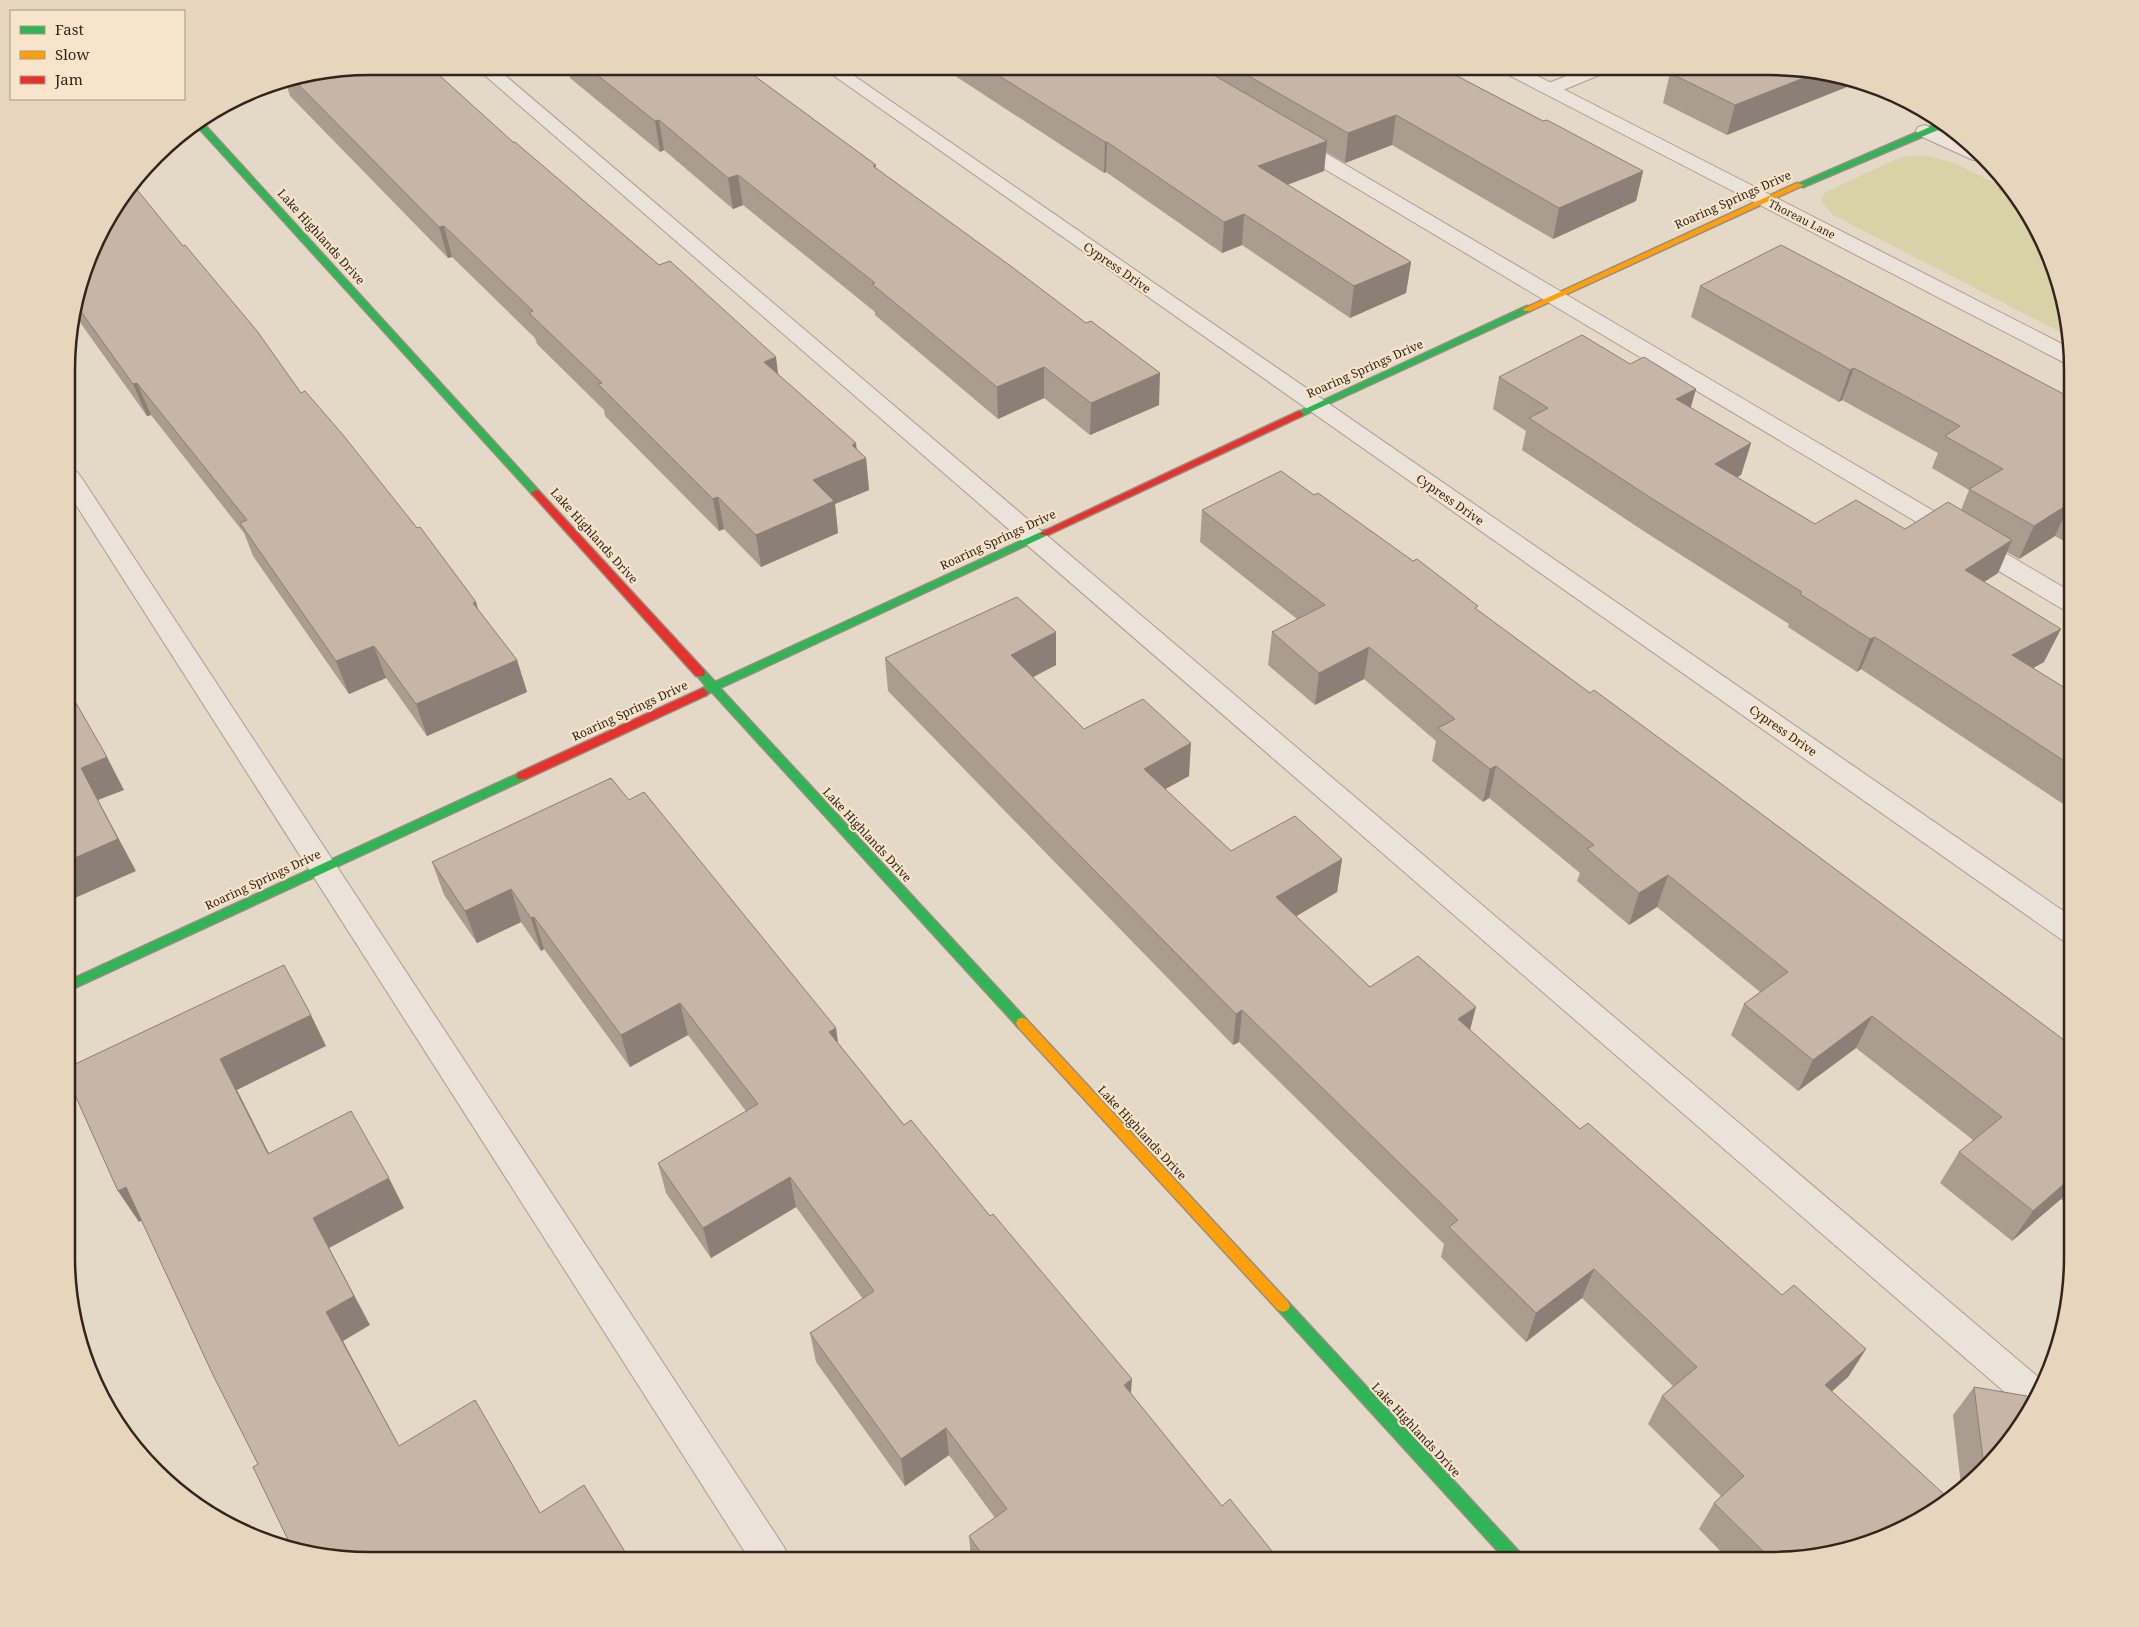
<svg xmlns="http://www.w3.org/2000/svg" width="2139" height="1627" viewBox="0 0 2139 1627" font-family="'Noto Serif',serif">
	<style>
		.green { fill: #d8d2a8 }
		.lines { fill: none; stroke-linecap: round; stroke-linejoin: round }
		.lane-casing { stroke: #a89d91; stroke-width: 2 }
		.street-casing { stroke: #a89d91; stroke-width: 2 }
		.fast-casing { stroke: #988c81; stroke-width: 3 }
		.slow-casing { stroke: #988c81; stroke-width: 3 }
		.jam-casing { stroke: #988c81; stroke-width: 3 }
		.path { stroke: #c3bab0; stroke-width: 2; stroke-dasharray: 2.5 2; stroke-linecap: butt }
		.lane { fill: #ebe3d9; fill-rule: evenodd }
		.street { fill: #ebe3d9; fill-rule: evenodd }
		.fast { fill: #30b455; fill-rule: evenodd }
		.slow { fill: #ff9f0a; fill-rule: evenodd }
		.jam { fill: #e5322d; fill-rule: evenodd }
		.wall { fill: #ab9c90 }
		.shaded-wall { fill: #8b7f76 }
		.building { fill: #c7b5a8; stroke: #8b7f76 }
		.labels { text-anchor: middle; stroke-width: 4.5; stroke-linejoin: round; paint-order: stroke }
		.far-street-label { font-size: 11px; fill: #35241a; stroke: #f7e4cb }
		.street-label { font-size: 12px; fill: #35241a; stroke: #f7e4cb }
		.rim { fill: none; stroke: #35241a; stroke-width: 2.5 }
	</style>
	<rect width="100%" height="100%" fill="#e4d8c7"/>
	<path class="green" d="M1914,156H1928L1954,163L2003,187L2042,236L2062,292L2068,336L1833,215L1822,203V197L1826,192L1901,157Z"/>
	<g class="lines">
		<defs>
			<g id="lane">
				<path d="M474,66H494L2044,1382L2027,1409L2023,1408Z"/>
				<path d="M1588,67H1612L1609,71L1556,93L1550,94L1544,93L1541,89L1544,85Z"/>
				<path d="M1293,136L1300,138L2073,593V612L2064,610L1286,146L1284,142L1286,138Z"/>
				<path d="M69,470L77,472L81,477L784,1547L790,1560H750L69,494Z"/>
			</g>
			<g id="street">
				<path d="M820,66H840L2072,917V943L2062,940Z"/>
				<path d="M1498,67H1520L2070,348L2072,363L2063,362L1501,71Z"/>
				<path d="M1925,125L1972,145L1984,161L1973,160L1918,135L1916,131L1918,127Z"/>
			</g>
			<g id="fast">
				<path d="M203,123L539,491V495H533L197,126Z"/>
				<path d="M1939,123L1945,127L1803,187L1796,185Z"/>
				<path d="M1527,306L1530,307V311L1302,416L1299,417L1294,414Z"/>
				<path d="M1045,530L1050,533L1048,535L720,688L1026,1019L1028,1023L1026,1027L1022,1028L1018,1027L712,692L703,696L699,695L698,692L706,686L695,673L700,669L704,670L715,682Z"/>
				<path d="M522,772L526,773L528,776L526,779L68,991V981Z"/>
				<path d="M1283,1300L1288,1302L1523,1556L1526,1561H1507L1278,1310L1276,1306L1278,1302Z"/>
			</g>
			<g id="slow">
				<path d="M1797,183L1804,185L1530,311H1524L1523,309Z"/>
				<path d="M1022,1018L1026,1019L1288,1302L1290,1306L1288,1310L1283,1312L1278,1310L1018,1027L1016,1023L1018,1019Z"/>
			</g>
			<g id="jam">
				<path d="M1299,411L1304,414L1302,416L1048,535H1042L1040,533Z"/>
				<path d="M536,490L539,491L704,670L705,673L704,676H696L533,495L531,493Z"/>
				<path d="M703,688L708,692L707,695L526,779H518L516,776L518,773Z"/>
			</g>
		</defs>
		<use href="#lane" class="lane-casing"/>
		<use href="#street" class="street-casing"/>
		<use href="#fast" class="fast-casing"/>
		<use href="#slow" class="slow-casing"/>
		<use href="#jam" class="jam-casing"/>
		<g class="path">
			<path d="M1999,189L2009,194"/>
			<path d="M2039,233L2047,258L2050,260"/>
		</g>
		<use href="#lane" class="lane"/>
		<use href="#street" class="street"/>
		<use href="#fast" class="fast"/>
		<use href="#slow" class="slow"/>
		<use href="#jam" class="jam"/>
	</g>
	<g class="wall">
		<path d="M370,66L513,142L778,374L866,458L869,490L835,504L838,533L761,567L724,529L719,531L605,416L604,410L537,344L535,338L452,257L448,258L290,96L285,80Z"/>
		<path d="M568,66H741L876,165V169L1159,405L1090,435L1044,398L998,419L875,315V312L743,205L733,209L664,150L660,152L570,78Z"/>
		<path d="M940,66L1440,67L1543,121L1643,171L1636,201L1553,239L1392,145L1345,163L1326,152L1324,171L1287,185L1411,262L1406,293L1350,318L1242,245L1222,253L1106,172L1104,173Z"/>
		<path d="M1669,67H1788L1727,135L1663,103L1670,73L1673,69Z"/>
		<path d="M107,219L301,393L478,610L517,660L527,692L427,736L386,678L349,694L253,556L244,533L151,415L147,416L74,314Z"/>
		<path d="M1700,286L2073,399V546L2055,536L2019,559L2007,552L1998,573L1984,582L2044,662L2033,668L2073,693L2072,810L1861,669L1857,672L1788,627L1789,624L1642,530L1522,450L1526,431L1493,409L1499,377L1691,408L1751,443L1741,475L1737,477L1815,524L1905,529L1961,510L1969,490L1932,468L1938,453L1842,400L1839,402L1691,317Z"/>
		<path d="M1314,495L1477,610L2072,1046V1208L2061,1199L2012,1241L1940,1183L1959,1152L1973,1140L1856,1048L1798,1091L1731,1035L1744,1004L1760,992L1657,907L1629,925L1577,881L1580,873L1489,798L1483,802L1432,761L1436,741L1364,679L1315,705L1268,665L1272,632L1297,619L1200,542L1202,510Z"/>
		<path d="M1056,632V665L1033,677L1084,729L1189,776L1165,789L1231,851L1342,859L1337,892L1296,916L1370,987L1470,1030L1580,1129L1782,1295L1866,1349L1848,1377L1832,1391L1828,1555L1769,1561H1730L1699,1529L1714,1503L1721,1496L1648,1424L1662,1396L1673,1386L1582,1298L1526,1342L1441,1257L1444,1244L1239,1042L1233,1045L888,691L885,658Z"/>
		<path d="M629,800L836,1028L838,1043L904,1125L1131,1394L1222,1506L1280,1561L971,1560L969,1536L995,1518L949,1455L905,1486L816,1362L810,1333L863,1299L796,1207L711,1258L666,1193L658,1163L746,1111L688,1035L630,1067L544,949L541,951L521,922L477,943L444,895L432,862Z"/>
		<path d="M1974,1387L1997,1457L1961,1485L1953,1415Z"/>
	</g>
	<g class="shaded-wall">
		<path d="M1816,73L1857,83L1727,135L1735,105Z"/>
		<path d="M1396,115L1392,145L1345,163L1348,133Z"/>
		<path d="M659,120L664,150L660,152L655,121Z"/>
		<path d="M1327,141L1324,171L1255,197L1258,166Z"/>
		<path d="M1105,142H1107L1106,172L1104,173Z"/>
		<path d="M1643,171L1636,201L1553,239L1559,208Z"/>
		<path d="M738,175L743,205L733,209L728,178Z"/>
		<path d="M1244,214L1242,245L1222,253L1224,222Z"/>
		<path d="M444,226L452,257L448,258L439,227Z"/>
		<path d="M1411,262L1406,293L1350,318L1354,286Z"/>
		<path d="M776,357L780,389L764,362Z"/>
		<path d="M1044,367V398L998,419L997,387Z"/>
		<path d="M1854,368L1842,400L1839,402L1850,370Z"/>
		<path d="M1160,373L1159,405L1090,435L1091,403Z"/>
		<path d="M137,383L151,415L147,416L133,384Z"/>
		<path d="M1696,389L1687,421L1676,399Z"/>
		<path d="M856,443L858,461L866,458L869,490L835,504L838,533L761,567L756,535L813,480L852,445Z"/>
		<path d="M1751,443L1741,475L1705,496L1715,464Z"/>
		<path d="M718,497L724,529L719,531L713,499Z"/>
		<path d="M2070,503L2055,536L2019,559L2034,526Z"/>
		<path d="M2012,540L1998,573L1951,603L1965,570Z"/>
		<path d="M476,602L485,634L473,603Z"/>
		<path d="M2061,629L2044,662L1996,688L2012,655Z"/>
		<path d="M1056,632V665L1012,688L1011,655Z"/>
		<path d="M1875,637L1861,669L1857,672L1870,639Z"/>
		<path d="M374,646L386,678L349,694L336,661Z"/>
		<path d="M1369,647L1364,679L1315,705L1319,673Z"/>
		<path d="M517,660L527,692L427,736L416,704Z"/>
		<path d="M1191,743L1189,776L1142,802L1144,769Z"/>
		<path d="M107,757L124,790L98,800L136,871L68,901V861L81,768Z"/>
		<path d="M1496,766L1489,798L1483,802L1490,769Z"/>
		<path d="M1342,859L1337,892L1273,930L1276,897Z"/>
		<path d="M1668,875L1657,907L1629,925L1639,893Z"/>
		<path d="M511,889L521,922L477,943L465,911Z"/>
		<path d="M534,917L544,949L541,951L531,918Z"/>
		<path d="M680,1003L688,1035L630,1067L621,1035Z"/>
		<path d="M1476,1007L1468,1038L1458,1019Z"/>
		<path d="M1242,1010L1239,1042L1233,1045L1236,1014Z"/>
		<path d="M311,1015L326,1046L237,1090L285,1185L268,1154L220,1059Z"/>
		<path d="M1872,1016L1856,1048L1798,1091L1813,1060Z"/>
		<path d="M836,1028L840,1060L829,1032Z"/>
		<path d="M790,1177L796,1207L711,1258L703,1228Z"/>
		<path d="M2072,1177V1183L2061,1199L2012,1241L2033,1211Z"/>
		<path d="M389,1178L404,1208L329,1248L370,1325L343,1341L414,1474L399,1446L326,1312L313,1218Z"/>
		<path d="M126,1187L146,1218L139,1222L118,1191Z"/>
		<path d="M1594,1269L1582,1298L1526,1342L1536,1313Z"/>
		<path d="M1866,1349L1848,1377L1807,1413L1825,1385Z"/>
		<path d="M1132,1379L1130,1407L1124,1385Z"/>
		<path d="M946,1428L949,1455L905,1486L901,1459Z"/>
	</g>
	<g class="building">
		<path d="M370,66H429L513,142H515L659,265L670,261L776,357L764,362L856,443L852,445L866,458L813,480L834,501L756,535L718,497L713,499L598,384L602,383L529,313L533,311L444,226L439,227L293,79Z"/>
		<path d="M586,66H741L876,165L873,166L1012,267L1086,323L1091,321L1160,373L1091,403L1044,367L997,387L872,284L875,283L738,175L728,178L659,120L655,121Z"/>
		<path d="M985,67H1200L1327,141L1258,166L1411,262L1354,286L1244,214L1224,222L1107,142H1105Z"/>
		<path d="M1233,67H1440L1543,121L1547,120L1643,171L1559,208L1396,115L1348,133Z"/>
		<path d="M1676,67H1788L1816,73L1735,105L1670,73Z"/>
		<path d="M134,186L183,246L185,245L257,331L301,393L305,391L343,435L417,528L420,527L476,602L473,603L517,660L416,704L374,646L336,661L240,523L247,520L137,383L133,384L77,306L107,219Z"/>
		<path d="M1781,245L2073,399V504L2070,503L2034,526L1969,489L2003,469L1945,436L1960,426L1854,368L1850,370L1700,286Z"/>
		<path d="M1582,335L1630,364L1644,357L1696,389L1676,399L1751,443L1715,464L1815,524L1856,500L1905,529L1948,502L2012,540L1965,570L2061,629L2012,655L2073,693L2072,766L1875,637L1870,639L1800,594L1802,592L1651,498L1529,418L1548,408L1499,377Z"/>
		<path d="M1281,471L1314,495L1318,493L1413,561L1417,559L1478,606L1475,608L1590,693L1594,690L1708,774L2072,1046V1177L2033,1211L1959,1152L2002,1117L1872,1016L1813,1060L1744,1004L1788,972L1668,875L1639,893L1587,849L1594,845L1496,766L1490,769L1438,728L1455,719L1369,647L1319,673L1272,632L1325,605L1202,510Z"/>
		<path d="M1017,597L1056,632L1011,655L1084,729L1143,699L1191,743L1144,769L1231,851L1295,816L1342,859L1276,897L1370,987L1418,956L1476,1007L1458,1019L1580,1129L1588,1123L1782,1295L1794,1285L1866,1349L1825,1385L1946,1496L1903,1530L1828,1555L1772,1560L1714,1503L1744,1476L1662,1396L1697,1367L1594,1269L1536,1313L1449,1227L1458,1220L1242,1010L1236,1014L885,658Z"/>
		<path d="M68,689L107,757L81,768L118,839L68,861Z"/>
		<path d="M611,778L629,800L644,792L836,1028L829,1032L904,1125L911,1120L990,1216L993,1214L1132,1379L1124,1385L1222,1506L1230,1499L1280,1561L986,1560L969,1536L1007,1509L946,1428L901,1459L810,1333L874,1291L790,1177L703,1228L658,1163L758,1104L680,1003L621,1035L534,917L531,918L511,889L465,911L432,862Z"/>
		<path d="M284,965L311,1015L220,1059L268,1154L351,1111L389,1178L313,1218L354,1296L326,1312L399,1446L475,1400L540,1513L584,1485L630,1560H351L291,1546L253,1467L258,1464L213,1375L126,1187L118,1191L67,1077V1068Z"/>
		<path d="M1974,1387L2027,1396L2032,1401L1997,1457L1984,1467Z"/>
	</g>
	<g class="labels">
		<g class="far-street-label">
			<text transform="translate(1802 219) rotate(27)" y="4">Thoreau Lane</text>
		</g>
		<g class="street-label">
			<text transform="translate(1733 200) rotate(-24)" y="4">Roaring Springs Drive</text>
			<text transform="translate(321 237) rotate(48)" y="4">Lake Highlands Drive</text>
			<text transform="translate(1117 268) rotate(35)" y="4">Cypress Drive</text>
			<text transform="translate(1365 369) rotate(-24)" y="4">Roaring Springs Drive</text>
			<text transform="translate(1450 500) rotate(35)" y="4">Cypress Drive</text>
			<text transform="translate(594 536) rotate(48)" y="4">Lake Highlands Drive</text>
			<text transform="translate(998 540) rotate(-25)" y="4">Roaring Springs Drive</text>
			<text transform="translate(630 711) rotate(-25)" y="4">Roaring Springs Drive</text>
			<text transform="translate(1783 731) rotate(35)" y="4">Cypress Drive</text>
			<text transform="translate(867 835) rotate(47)" y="4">Lake Highlands Drive</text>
			<text transform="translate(263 880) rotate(-25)" y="4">Roaring Springs Drive</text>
			<text transform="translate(1142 1133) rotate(47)" y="4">Lake Highlands Drive</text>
			<text transform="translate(1416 1430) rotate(47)" y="4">Lake Highlands Drive</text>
		</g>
	</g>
	<path d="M0 0H2139V1627H0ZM370 75H1769A295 295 0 0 1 2064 370V1257A295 295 0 0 1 1769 1552H370A295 295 0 0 1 75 1257V370A295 295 0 0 1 370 75Z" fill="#e7d5bd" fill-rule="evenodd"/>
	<path class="rim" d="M370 75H1769A295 295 0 0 1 2064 370V1257A295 295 0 0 1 1769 1552H370A295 295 0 0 1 75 1257V370A295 295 0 0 1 370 75Z"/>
	<rect x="10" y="10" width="175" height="90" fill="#f7e4cb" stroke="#a99784"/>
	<rect x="20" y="26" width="25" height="8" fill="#30b455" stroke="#a99784"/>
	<text x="55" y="35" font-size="15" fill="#35241a">Fast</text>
	<rect x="20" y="51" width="25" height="8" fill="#ff9f0a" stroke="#a99784"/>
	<text x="55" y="60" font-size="15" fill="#35241a">Slow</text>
	<rect x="20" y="76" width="25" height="8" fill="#e5322d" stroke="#a99784"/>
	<text x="55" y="85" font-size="15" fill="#35241a">Jam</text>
</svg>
